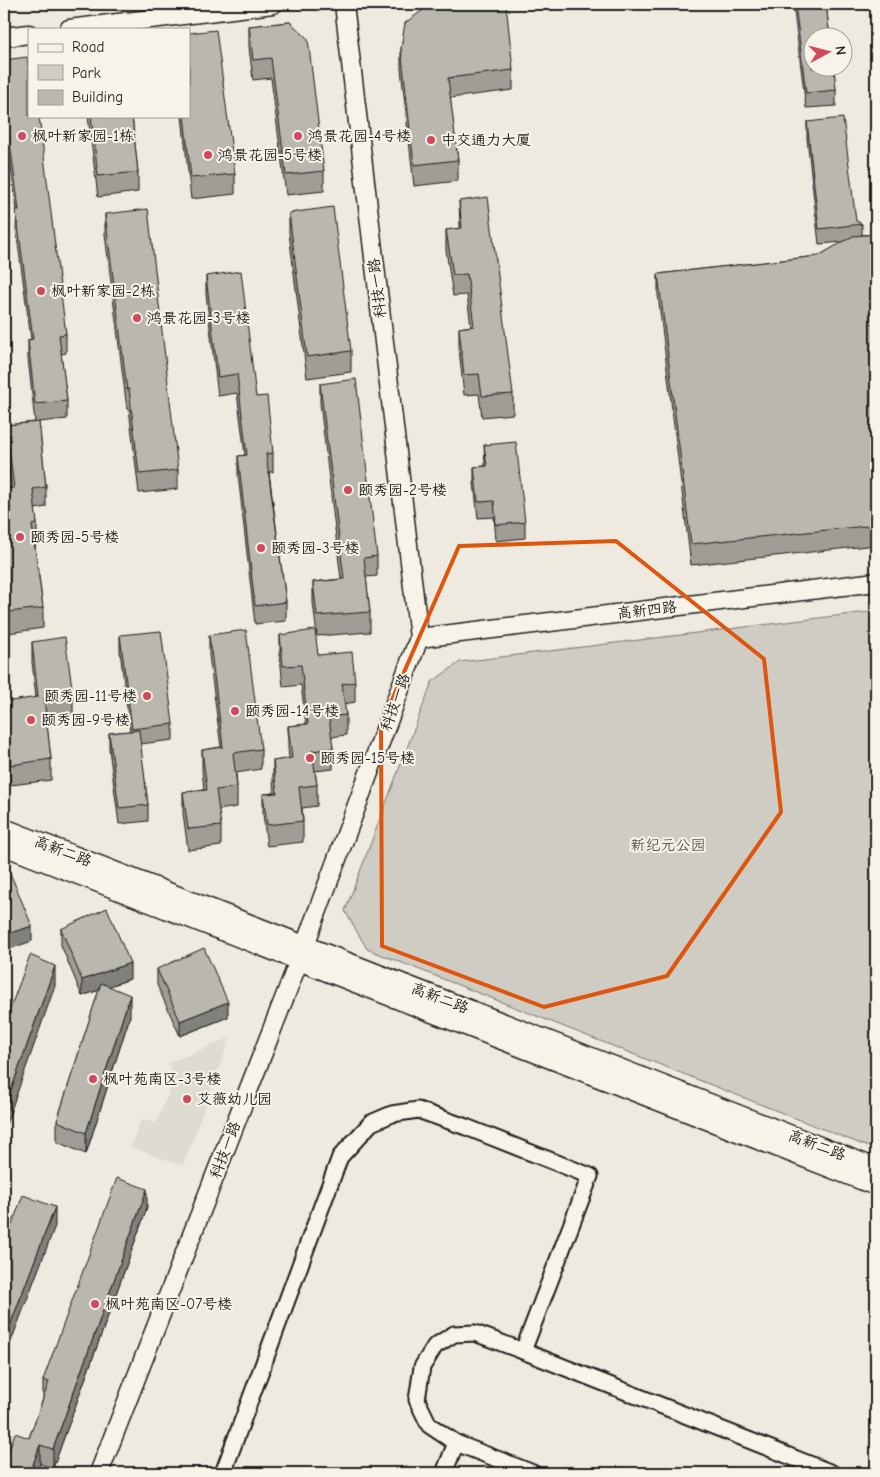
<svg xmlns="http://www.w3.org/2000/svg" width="880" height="1477" viewBox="0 0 880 1477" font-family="'Comic Neue','LXGW WenKai TC',sans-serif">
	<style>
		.built { fill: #dedbd1 }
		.green { fill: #cfccc3; stroke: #767470 }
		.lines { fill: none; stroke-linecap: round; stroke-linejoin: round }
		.minor-casing { stroke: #1c1c1c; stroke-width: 19 }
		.tertiary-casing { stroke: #1c1c1c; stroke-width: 21 }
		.minor { stroke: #f7f3e8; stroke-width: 15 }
		.tertiary { stroke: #f7f3e8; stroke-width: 18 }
		.wall { fill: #a09d96; stroke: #1c1c1c }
		.shaded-wall { fill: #82807a; stroke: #1c1c1c }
		.building { fill: #bab7af; stroke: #1c1c1c }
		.marked { fill: none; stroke: #de560d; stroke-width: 4; stroke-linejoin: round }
		.poi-dot { fill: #d1495b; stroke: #f7f3e8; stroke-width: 2 }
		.labels { text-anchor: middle; stroke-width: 4; stroke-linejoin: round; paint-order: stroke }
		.poi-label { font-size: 15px; fill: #1c1c1c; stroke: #f7f3e8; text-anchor: start }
		.street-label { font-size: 15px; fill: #1c1c1c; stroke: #f7f3e8 }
		.park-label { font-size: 15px; fill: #52514e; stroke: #f7f3e8 }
	</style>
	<rect width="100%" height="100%" fill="#eeeae0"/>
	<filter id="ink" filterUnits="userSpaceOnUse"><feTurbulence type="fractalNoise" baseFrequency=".02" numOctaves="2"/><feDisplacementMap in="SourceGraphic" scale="10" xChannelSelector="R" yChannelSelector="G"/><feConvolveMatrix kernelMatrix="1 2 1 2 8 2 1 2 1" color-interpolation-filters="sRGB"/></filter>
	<g filter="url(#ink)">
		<path class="built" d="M230,1038L183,1166L131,1147L141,1119L156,1123L174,1080L168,1063Z"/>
		<path class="green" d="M876,611V1150L367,949L345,911L432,682L460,662Z"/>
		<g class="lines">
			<defs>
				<g id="minor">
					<path d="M223,1473L340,1157L371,1123L392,1114L418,1110L466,1127L590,1176L523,1351"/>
					<path d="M444,1473L456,1443"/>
					<path d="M533,1473L456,1443L429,1425L417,1400L422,1367L435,1346L454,1334L475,1333L523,1351L832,1473"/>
				</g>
				<g id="tertiary">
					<path d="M69,29L273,4"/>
					<path d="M4,37L29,34"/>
					<path d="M419,638L876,582"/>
					<path d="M4,828L876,1168"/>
					<path d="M4,846L876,1186"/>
					<path d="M99,1473L305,945L419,638L344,4"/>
				</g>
			</defs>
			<use href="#minor" class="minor-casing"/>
			<use href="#tertiary" class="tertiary-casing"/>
			<use href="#minor" class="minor"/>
			<use href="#tertiary" class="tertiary"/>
		</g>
		<g class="wall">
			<path d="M793,4H826L836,90V106L806,108Z"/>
			<path d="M290,22L324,171V191L286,195L271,78L253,80L249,47V26Z"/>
			<path d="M401,48L513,70V90L450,98L458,160V181L414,186L401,69Z"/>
			<path d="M4,60L29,116L66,334V353L61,354L67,401V419L39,422L46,487V507L35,509L37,524V545H35L43,608V628L8,633L4,602V489L11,488L6,446V425L35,422L28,358V340L31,339L16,229L17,210L7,140H4Z"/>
			<path d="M88,116H132L138,172V192L98,197Z"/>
			<path d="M182,116H189L235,174V194L191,199Z"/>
			<path d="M807,122L856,221L862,224V235L876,234V545L691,565L658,295V274L818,256L844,242L819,244L807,138Z"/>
			<path d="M459,201L513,394V414L482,417L479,394L464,395L459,349V328L471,326L467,295L453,296L446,250V230L460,228Z"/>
			<path d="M289,213L351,351V372L307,378L289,233Z"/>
			<path d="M105,214L178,470V489L139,493L129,409H127L105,234Z"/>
			<path d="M206,276L256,397L273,453V472H269L286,602V621L255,624L238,474V456L245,455L237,393L218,396L206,294Z"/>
			<path d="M320,384L377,556V576L366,577L370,612V632L317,636L313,602V582L341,579L320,403Z"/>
			<path d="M484,445L525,522V538L496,541L494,517L478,518L474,483V467L485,466Z"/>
			<path d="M120,635L173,724V740L140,744L148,805V821L119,824L109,749V733L130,731L120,651Z"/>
			<path d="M209,635L261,749V769L236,773L237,787V807L218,810L221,826V846L188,850L183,813V792L204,790L202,770V750L221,747L209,655Z"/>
			<path d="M280,635L318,655L355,682V702L344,704L346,715V735L331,737L333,748V769L315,771L317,785V806L302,808L303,821V842L267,846L263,814V794L274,793L273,781V761L289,759L288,747V726L306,724L301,685L283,687L280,656Z"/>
			<path d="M32,642L73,695V715L46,718L51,759V780L11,785L4,722V702L36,698L32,662Z"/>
			<path d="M61,929L130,979L109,986L130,1016L86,1154L57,1142V1121L99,990L82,996L61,945Z"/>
			<path d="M157,969L228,1017L180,1036L157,985Z"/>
			<path d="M147,1208L53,1468L40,1464L29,1438L43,1399V1380Z"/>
		</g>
		<g class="shaded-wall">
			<path d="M32,926V941L4,951V935Z"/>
			<path d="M130,963V979L82,996V980Z"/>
			<path d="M55,966V986L4,1130V1110Z"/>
			<path d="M130,995V1016L86,1154V1133Z"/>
			<path d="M228,1002V1017L180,1036V1021Z"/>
			<path d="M147,1189V1208L53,1468V1449Z"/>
			<path d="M55,1207V1226L4,1360V1341Z"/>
			<path d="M40,1445V1464L37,1473H30Z"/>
		</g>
		<g class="building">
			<path d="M441,4H506L513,70L448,78L458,160L414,165L401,48L405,23L430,5Z"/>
			<path d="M795,4H826L830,38H812V68H834L836,90L806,93Z"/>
			<path d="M290,22L308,39L324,171L286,175L271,58L253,60L249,26Z"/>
			<path d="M216,30L235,174L191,178L184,116H189V33Z"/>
			<path d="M27,57L29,73V116H39L66,334L59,335L67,401L35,404L28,340L33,339L16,210H19L7,121L4,122V60Z"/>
			<path d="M91,116H132L138,172L98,176Z"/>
			<path d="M843,118L856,221L862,224L819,229L807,122Z"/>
			<path d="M488,197L513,394L482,396L479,374L464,375L459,328L474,326L467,274L453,275L446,230L462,228L459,201Z"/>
			<path d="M333,207L351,351L307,357L289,213Z"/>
			<path d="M148,209L178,470L139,474L129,389L127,390L105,214Z"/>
			<path d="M876,234V525L691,544L658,274L818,256L853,236Z"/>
			<path d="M241,271L256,397L267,396L273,453L266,454L286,602L255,606L238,456L247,455L237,374L218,377L206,276Z"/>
			<path d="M356,379L377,556L364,558L370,612L317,616L313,582L344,579L320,384Z"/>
			<path d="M39,422L46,487L33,489L37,524L32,525L43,608L8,612L4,581V527H6L4,508V489L14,488L6,425Z"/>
			<path d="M516,442L525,522L496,525L494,501L478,502L474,467L487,466L484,445Z"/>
			<path d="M246,630L261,749L233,753L237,787L216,790L221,826L188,829L183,792L207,790L202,750L223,747L209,635Z"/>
			<path d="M315,630L318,655L352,652L355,682L342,684L346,715L329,717L333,748L312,751L317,785L299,787L303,821L267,825L263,794L277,793L273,761L292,758L288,726L308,724L301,665L283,666L280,635Z"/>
			<path d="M161,631L173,724L132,729L120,635Z"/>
			<path d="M65,637L73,695L44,698L51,759L11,765L4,702L38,697L32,642Z"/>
			<path d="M139,730L148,805L119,808L109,733Z"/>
			<path d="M8,868L32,926L4,935V870Z"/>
			<path d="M107,908L130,963L82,980L61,929Z"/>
			<path d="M204,948L228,1002L180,1021L157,969Z"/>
			<path d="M30,955L55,966L4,1110V1025Z"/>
			<path d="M101,983L130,995L86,1133L57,1121Z"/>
			<path d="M117,1178L147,1189L53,1449L40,1445L30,1473H4V1463L15,1433L29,1438L49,1382L43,1380Z"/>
			<path d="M23,1195L55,1207L4,1341V1246Z"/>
		</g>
	</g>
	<path class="marked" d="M616,541L764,659L781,812L667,976L544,1007L382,946L381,725L459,546Z"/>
	<g class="poi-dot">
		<circle cx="22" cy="136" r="5"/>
		<circle cx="298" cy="136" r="5"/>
		<circle cx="431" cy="140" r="5"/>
		<circle cx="208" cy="155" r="5"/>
		<circle cx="41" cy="291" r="5"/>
		<circle cx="137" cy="318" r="5"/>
		<circle cx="348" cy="490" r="5"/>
		<circle cx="20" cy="537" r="5"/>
		<circle cx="261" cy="548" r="5"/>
		<circle cx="147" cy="696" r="5"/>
		<circle cx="235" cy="711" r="5"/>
		<circle cx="31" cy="720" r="5"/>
		<circle cx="310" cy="758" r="5"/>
		<circle cx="93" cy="1079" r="5"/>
		<circle cx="187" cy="1099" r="5"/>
		<circle cx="95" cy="1304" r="5"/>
	</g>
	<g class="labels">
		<g class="poi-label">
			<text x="32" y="141">枫叶新家园-1栋</text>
			<text x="308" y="141">鸿景花园-4号楼</text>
			<text x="441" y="145">中交通力大厦</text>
			<text x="218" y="160">鸿景花园-5号楼</text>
			<text x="51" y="296">枫叶新家园-2栋</text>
			<text x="147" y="323">鸿景花园-3号楼</text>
			<text x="358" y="495">颐秀园-2号楼</text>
			<text x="30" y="542">颐秀园-5号楼</text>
			<text x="271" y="553">颐秀园-3号楼</text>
			<text x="137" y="701" text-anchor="end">颐秀园-11号楼</text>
			<text x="245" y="716">颐秀园-14号楼</text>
			<text x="41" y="725">颐秀园-9号楼</text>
			<text x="320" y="763">颐秀园-15号楼</text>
			<text x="103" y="1084">枫叶苑南区-3号楼</text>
			<text x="197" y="1104">艾薇幼儿园</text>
			<text x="105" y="1309">枫叶苑南区-07号楼</text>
		</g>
		<g class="street-label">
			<text transform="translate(377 288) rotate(-97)" y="5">科技一路</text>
			<text transform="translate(647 610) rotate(-7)" y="5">高新四路</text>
			<text transform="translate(395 702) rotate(-70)" y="5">科技一路</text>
			<text transform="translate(63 851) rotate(21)" y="5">高新二路</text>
			<text transform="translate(440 998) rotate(21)" y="5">高新二路</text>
			<text transform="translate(817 1145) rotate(21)" y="5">高新二路</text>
			<text transform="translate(225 1150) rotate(-69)" y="5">科技一路</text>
		</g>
		<g class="park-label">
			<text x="668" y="850">新纪元公园</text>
		</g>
	</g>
	<rect width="880" height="1477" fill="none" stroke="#f7f3e8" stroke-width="20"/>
	<rect x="10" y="10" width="860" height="1457" fill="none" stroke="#1c1c1c" stroke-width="2" filter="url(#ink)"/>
	<rect x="28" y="28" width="162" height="90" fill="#f7f3e8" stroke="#9f9d96"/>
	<rect x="38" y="44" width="25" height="8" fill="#f7f3e8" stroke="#9f9d96"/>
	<text x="72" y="52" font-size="15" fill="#1c1c1c">Road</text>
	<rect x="38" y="65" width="25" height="15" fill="#cfccc3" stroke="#9f9d96"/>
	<text x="72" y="78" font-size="15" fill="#1c1c1c">Park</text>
	<rect x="38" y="90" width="25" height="15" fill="#bab7af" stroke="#9f9d96"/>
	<text x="72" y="102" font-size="15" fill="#1c1c1c">Building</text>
	<g transform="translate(828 52) rotate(83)"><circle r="24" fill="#f7f3e8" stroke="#9f9d96"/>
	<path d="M0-4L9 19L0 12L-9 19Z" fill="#d1495b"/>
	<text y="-8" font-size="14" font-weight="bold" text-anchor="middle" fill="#1c1c1c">N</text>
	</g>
</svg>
